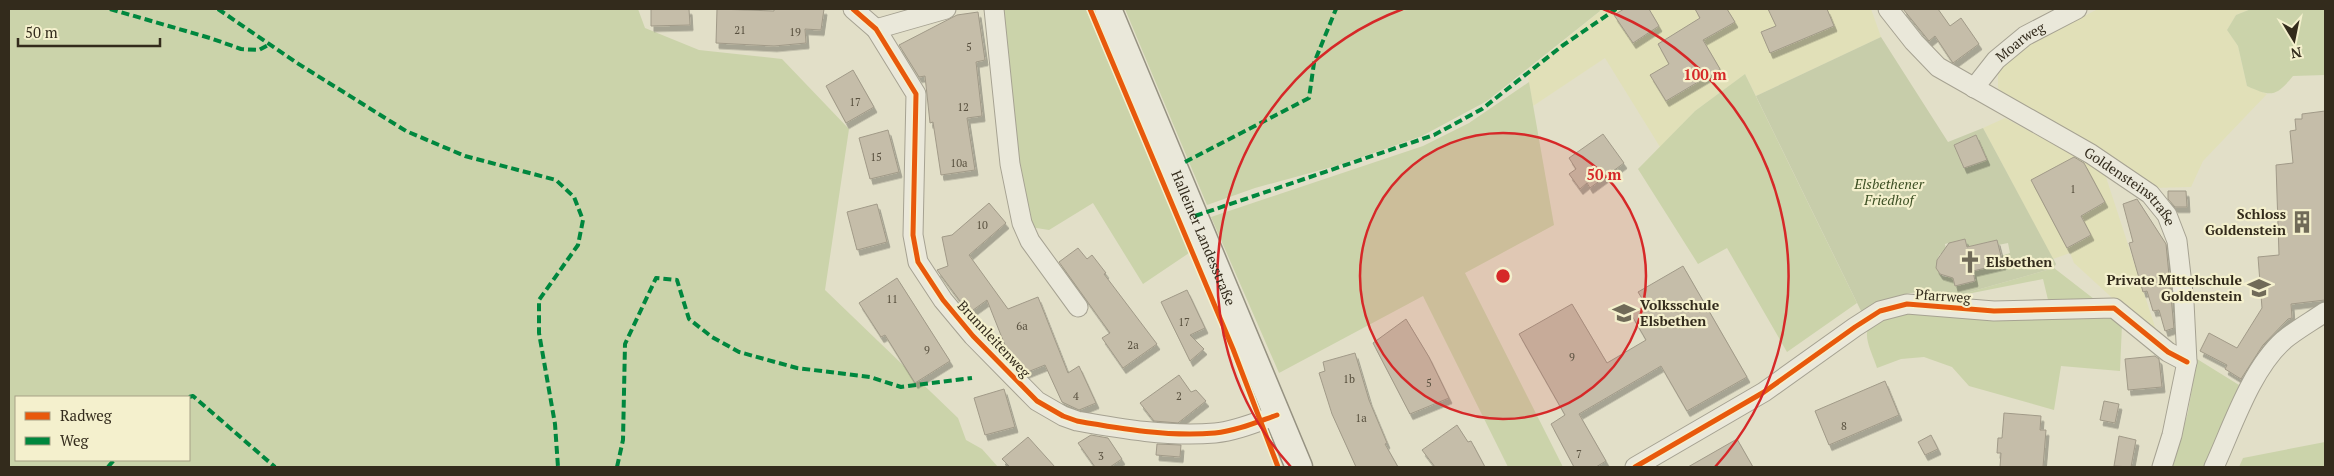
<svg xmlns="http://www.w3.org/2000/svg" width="2334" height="476" viewBox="0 0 2334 476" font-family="'PT Serif',serif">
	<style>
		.farmland { fill: #e1e0b8 }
		.green { fill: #cbd3aa; fill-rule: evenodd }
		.cemetery { fill: #c7cdaa; fill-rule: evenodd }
		.building { fill: #c5bda9; stroke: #a19a88; filter: url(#shadow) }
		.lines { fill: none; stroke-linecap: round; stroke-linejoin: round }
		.minor-casing { stroke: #a6a292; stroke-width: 21 }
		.secondary-casing { stroke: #969282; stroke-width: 29 }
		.minor { stroke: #eae8da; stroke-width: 19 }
		.secondary { stroke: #eae8da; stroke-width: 26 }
		.quiet { stroke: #00873e; stroke-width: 4; stroke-dasharray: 8 4; stroke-linecap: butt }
		.cycleway-casing { stroke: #f4f0cd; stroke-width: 8 }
		.cycleway { stroke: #e8590c; stroke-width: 5 }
		.ring { fill: none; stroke: #d62828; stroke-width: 2.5 }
		.labels { text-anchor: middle; stroke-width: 4.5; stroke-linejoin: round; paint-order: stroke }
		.number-label { font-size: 11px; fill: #58503f }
		.street-label { font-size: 14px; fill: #332b1c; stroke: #f4f0cd }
		.park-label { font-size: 14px; font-style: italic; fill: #3c4f23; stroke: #f4f0cd }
		.poi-label { font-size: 14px; font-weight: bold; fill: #332b1c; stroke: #f4f0cd; text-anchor: end }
		.centre { fill: #d62828; stroke: #f4f0cd; stroke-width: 2.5 }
		.ring-label { font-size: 15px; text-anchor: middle; font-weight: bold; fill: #d62828; stroke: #f4f0cd; stroke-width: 4.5; stroke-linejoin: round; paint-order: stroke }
	</style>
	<defs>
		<filter id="shadow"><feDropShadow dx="3" dy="5.5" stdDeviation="0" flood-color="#0004"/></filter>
	</defs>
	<rect width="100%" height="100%" fill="#e2dfc8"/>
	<g class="farmland">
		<path d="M1599,9H1871L1881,37L1756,96L1745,74L1695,111L1660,147L1605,58L1533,106L1527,71L1599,12Z"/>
		<path d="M2098,9H2251L2236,15L2227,30L2238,46L2247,86L2267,94L2203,161L2191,187L2152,188L2115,159L2008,98L1998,88V70L2018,50Z"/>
		<path d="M2005,118L2104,171L2157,333L2120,305L2074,263L2070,253L2053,259L1983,128Z"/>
	</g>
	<g class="green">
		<path d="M9,9H638L645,28L699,50L782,59L849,129L825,290L958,418L966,440L982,449L998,467H9ZM16,397H189V460H16Z"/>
		<path d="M1001,9H1086L1189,253L1143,284L1093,203L1049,230L1030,227L1026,217Z"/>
		<path d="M1125,9H1599L1600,11L1487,101L1422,136L1339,165L1255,188L1207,205Z"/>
		<path d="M2251,9H2325V75L2293,76C2276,97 2271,97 2247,86L2238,46L2227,30L2236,15Z"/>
		<path d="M1745,74L1857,303L1787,352L1727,248L1698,264L1638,169L1695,111Z"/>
		<path d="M1529,82L1554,225L1465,273L1563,467H1508L1423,296L1279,373L1211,217L1423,146L1469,123Z"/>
		<path d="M2054,268L2094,299L2093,302L2049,304L2043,279L1952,297Z"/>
		<path d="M1918,310L2094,313L2115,318L2122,324L2120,371L2061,366L2054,410L1969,386L1952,367L1924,357L1901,359L1877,368C1874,358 1866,343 1867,333C1867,315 1904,312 1918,310Z"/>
		<path d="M2197,359L2239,385L2205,467H2172L2188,412Z"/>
		<path d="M2325,442V467H2239L2243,458Z"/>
	</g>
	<path class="cemetery" d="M1881,37L1948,142L1983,128L2056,264L2054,268L1952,297C1939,298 1933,293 1922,292C1902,291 1880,306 1862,313L1756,96ZM1976,135L1987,159L1964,168L1955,145ZM1965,239L1967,247L1997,240L1998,245L2008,243L2010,253L2001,256L2003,264L1973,271L1975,281L1955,286L1953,276L1944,277L1939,273L1937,260L1940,254L1947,253L1945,244Z"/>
	<g class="building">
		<path d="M651,9H689L690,25L651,26Z"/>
		<path d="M717,9L774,11V9H824L821,30L805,29L806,43L774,46L716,43Z"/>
		<path d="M1624,9H1649L1659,26L1633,43L1614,15Z"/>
		<path d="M1695,9H1727L1735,22L1703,40L1720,69L1666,101L1650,75L1669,64L1658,44L1700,18Z"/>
		<path d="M1768,9H1827L1834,26L1770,53L1761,32L1776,26Z"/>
		<path d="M1903,9H1938L1950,26L1961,18L1979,44L1953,63L1935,36L1929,41Z"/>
		<path d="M978,12L985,60L976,62L982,116L967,118L975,170L941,175L933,122L930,123L925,76L919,77L899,45L957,15Z"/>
		<path d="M853,70L874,107L846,123L826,86Z"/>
		<path d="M2325,111V300L2291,304L2292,318L2288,319L2263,345L2241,379L2225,369L2227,365L2200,351L2209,333L2237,348L2262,308L2258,257L2279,255L2276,165L2293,163L2290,131L2296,130L2295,119H2302V114Z"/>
		<path d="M888,130L899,172L870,179L859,138Z"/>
		<path d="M1603,134L1624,163L1590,188L1587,183L1580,189L1569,174L1576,169L1569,158Z"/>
		<path d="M1976,135L1987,160L1964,168L1954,145Z"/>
		<path d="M2074,157L2084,163L2105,202L2081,216L2091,235L2067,248L2031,180Z"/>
		<path d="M2168,191H2186L2187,207H2175L2168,199Z"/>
		<path d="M2137,199L2166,244L2174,328L2165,331L2159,310L2153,311L2147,291L2143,292L2129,243L2133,242L2123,204Z"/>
		<path d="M989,203L1006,223L969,255L1008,309L1038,297L1068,373L1079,366L1096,403L1079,410L1062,402L1045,365L1025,373L1006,354L1008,353L987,300L969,313L937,270L948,266L942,237L952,235Z"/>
		<path d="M877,204L887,242L857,250L847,212Z"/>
		<path d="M1965,239L1967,247L1997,240L2003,264L1973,271L1975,281L1955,286L1953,278L1940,274L1936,268L1937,260L1949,243Z"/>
		<path d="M1078,248L1087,259L1092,255L1106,273L1104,274L1157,344L1123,368L1102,338L1110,333L1059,262Z"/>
		<path d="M1683,266L1747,377L1687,411L1661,366L1579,414L1606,461L1596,467H1574L1551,424L1565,415L1519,334L1572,304L1607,363L1646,340L1631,314L1646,305L1638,292Z"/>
		<path d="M897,278L950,361L915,383L885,335L881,337L859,303Z"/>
		<path d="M1187,290L1205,328L1190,335L1204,349L1190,361L1161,302Z"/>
		<path d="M1406,319L1429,357L1449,398L1410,414L1373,343Z"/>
		<path d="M1355,353L1369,400L1387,443L1385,444L1398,467H1356L1332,414L1319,373L1325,371L1323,362Z"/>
		<path d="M2155,356L2159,359L2162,387L2128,390L2125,359Z"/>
		<path d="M1179,375L1191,392L1196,390L1206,401L1178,423L1154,421L1140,403Z"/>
		<path d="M1885,381L1899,415L1829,445L1815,411Z"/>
		<path d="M1004,389L1015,427L985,435L974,398Z"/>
		<path d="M2104,401L2119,404L2115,423L2100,420Z"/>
		<path d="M2004,413L2041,416L2040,430H2046L2043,467H2000L2001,453H1997L1998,438H2002Z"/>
		<path d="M1457,425L1468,442L1471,441L1485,467H1435L1422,450Z"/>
		<path d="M1091,435L1108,438L1122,459L1110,467H1095L1078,443Z"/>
		<path d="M1931,435L1938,449L1925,455L1918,442Z"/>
		<path d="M2119,436L2136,440L2131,467L2114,466Z"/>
		<path d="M1028,437L1055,467H1010L1002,459Z"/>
		<path d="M1737,439L1753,467H1688Z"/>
		<path d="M1157,444L1181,445L1180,457L1156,455Z"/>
	</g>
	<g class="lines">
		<defs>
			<g id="minor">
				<path d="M853,9L876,29L916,94L913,235L918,262L943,300L973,336L1037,401L1063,416L1077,421C1122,429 1169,437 1215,433C1236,431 1257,422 1277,415"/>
				<path d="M994,9L1010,164L1022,223L1030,241L1078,307"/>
				<path id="s1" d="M1888,9L1914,42L1938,67L2091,154L2150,194L2167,215L2177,241L2184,302L2187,362L2172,435L2162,467"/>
				<path d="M876,29L946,9"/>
				<path id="s2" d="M1974,88L1996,60L2025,36L2077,9"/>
				<path d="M1635,467L1764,392L1855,327L1880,311L1907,304L1994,311L2114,308L2168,352L2187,362"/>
				<path d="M2214,467C2232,428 2251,369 2284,340C2296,330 2312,321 2325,312"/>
			</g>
			<g id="secondary">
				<path id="s3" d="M1108,9L1299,467"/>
			</g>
		</defs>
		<use href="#minor" class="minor-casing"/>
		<use href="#secondary" class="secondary-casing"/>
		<use href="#minor" class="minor"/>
		<use href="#secondary" class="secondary"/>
		<g class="quiet">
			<path d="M110,9L210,38L241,49L259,50L270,44"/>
			<path d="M218,9L297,63L406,131L465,156L556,180L574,197L583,220L578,245L539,300V333L555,424L558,467"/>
			<path d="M1185,162L1309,98L1314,63L1336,9"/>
			<path d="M1195,216L1434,135L1482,109L1562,46L1616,9"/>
			<path d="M189,397L193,396L275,467"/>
			<path d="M108,467L114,460"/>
			<path d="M617,467L623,440L625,344L656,278L677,280L689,319L712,337L739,352L797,368L870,377L901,387L972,378"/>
		</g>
		<defs>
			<g id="cycleway">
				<path d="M853,9L876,29L916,94L913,235L918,262L943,300L973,336L1037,401L1063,416L1077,421C1122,429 1169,437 1215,433C1236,431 1257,422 1277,415"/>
				<path d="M1090,9L1233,349L1278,467"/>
				<path d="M1635,467L1764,392L1855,327L1880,311L1907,304L1994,311L2114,308L2168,352L2187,362"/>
			</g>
		</defs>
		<use href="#cycleway" class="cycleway-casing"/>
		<use href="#cycleway" class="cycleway"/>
	</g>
	<circle cx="1503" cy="276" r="143" fill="#d62828" fill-opacity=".12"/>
	<g class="ring">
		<circle cx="1503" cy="276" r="143"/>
		<path d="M1291 467A285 285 0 0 1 1403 9M1603 9A285 285 0 0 1 1715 467"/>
	</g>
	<defs>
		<symbol id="building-bare" viewBox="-9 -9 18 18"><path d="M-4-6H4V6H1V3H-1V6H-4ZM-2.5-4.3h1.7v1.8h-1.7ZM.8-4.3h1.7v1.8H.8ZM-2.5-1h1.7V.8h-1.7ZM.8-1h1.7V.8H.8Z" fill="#706a58" stroke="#f4f0cd" stroke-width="2.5" paint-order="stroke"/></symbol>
		<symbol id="church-bare" viewBox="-9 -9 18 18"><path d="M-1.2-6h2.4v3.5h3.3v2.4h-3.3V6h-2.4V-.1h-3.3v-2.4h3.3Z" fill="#706a58" stroke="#f4f0cd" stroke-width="2.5" paint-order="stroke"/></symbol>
		<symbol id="school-bare" viewBox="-9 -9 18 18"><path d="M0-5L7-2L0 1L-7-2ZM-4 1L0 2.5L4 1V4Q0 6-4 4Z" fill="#706a58" stroke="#f4f0cd" stroke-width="2.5" paint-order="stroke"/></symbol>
	</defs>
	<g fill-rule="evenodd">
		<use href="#building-bare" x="2286" y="206" width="32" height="32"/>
		<use href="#church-bare" x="1954" y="246" width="32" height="32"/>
		<use href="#school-bare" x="2243" y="272" width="32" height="32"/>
		<use href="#school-bare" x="1608" y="297" width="32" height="32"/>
	</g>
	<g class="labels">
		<g class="number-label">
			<text x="740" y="34">21</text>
			<text x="795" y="36">19</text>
			<text x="969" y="51">5</text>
			<text x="855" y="106">17</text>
			<text x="963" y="111">12</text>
			<text x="876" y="161">15</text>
			<text x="959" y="167">10a</text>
			<text x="2073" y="193">1</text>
			<text x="982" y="229">10</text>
			<text x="892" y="303">11</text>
			<text x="1184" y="326">17</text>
			<text x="1022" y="330">6a</text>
			<text x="1133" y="349">2a</text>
			<text x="927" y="354">9</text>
			<text x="1572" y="361">9</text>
			<text x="1349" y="383">1b</text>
			<text x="1429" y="387">5</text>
			<text x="1076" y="400">4</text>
			<text x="1179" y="400">2</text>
			<text x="1361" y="422">1a</text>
			<text x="1844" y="430">8</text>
			<text x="1579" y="458">7</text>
			<text x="1101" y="460">3</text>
		</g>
		<g class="street-label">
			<text dy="5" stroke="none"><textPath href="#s2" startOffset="66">Moarweg</textPath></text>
			<text dy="5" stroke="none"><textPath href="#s1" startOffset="304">Goldensteinstraße</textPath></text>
			<text dy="5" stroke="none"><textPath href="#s3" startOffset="248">Halleiner Landesstraße</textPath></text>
			<text transform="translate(1943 296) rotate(4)" y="5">Pfarrweg</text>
			<text transform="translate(994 339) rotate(47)" y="5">Brunnleitenweg</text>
		</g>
		<g class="park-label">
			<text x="1889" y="189">Elsbethener<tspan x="1889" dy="16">Friedhof</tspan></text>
		</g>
		<g class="poi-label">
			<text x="2286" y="219">Schloss<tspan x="2286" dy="16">Goldenstein</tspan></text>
			<text x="1986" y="267" text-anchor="start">Elsbethen</text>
			<text x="2242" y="285">Private Mittelschule<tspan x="2242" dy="16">Goldenstein</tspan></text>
			<text x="1640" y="310" text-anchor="start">Volksschule<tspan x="1640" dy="16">Elsbethen</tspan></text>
		</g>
	</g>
	<circle cx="1503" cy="276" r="8" class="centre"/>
	<g class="ring-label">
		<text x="1705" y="80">100 m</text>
		<text x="1604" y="180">50 m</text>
	</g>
	<rect width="2334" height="476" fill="none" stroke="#332b1c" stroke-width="20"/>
	<rect x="15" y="396" width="175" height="65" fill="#f4f0cd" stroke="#a7a186"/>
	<rect x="25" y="412" width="25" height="8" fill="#e8590c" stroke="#a7a186"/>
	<text x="60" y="421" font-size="15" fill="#332b1c">Radweg</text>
	<rect x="25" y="437" width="25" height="8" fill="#00873e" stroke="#a7a186"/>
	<text x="60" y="446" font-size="15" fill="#332b1c">Weg</text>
	<g transform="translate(2294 40) rotate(170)" stroke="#f4f0cd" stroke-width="4" paint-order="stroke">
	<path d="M0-4L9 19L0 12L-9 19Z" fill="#332b1c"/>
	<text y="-8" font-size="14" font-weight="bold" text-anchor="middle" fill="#332b1c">N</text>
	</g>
	<path d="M18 38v8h142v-8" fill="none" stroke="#332b1c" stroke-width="2.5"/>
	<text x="25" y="38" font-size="15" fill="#332b1c" stroke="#f4f0cd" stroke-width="4" paint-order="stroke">50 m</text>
</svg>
